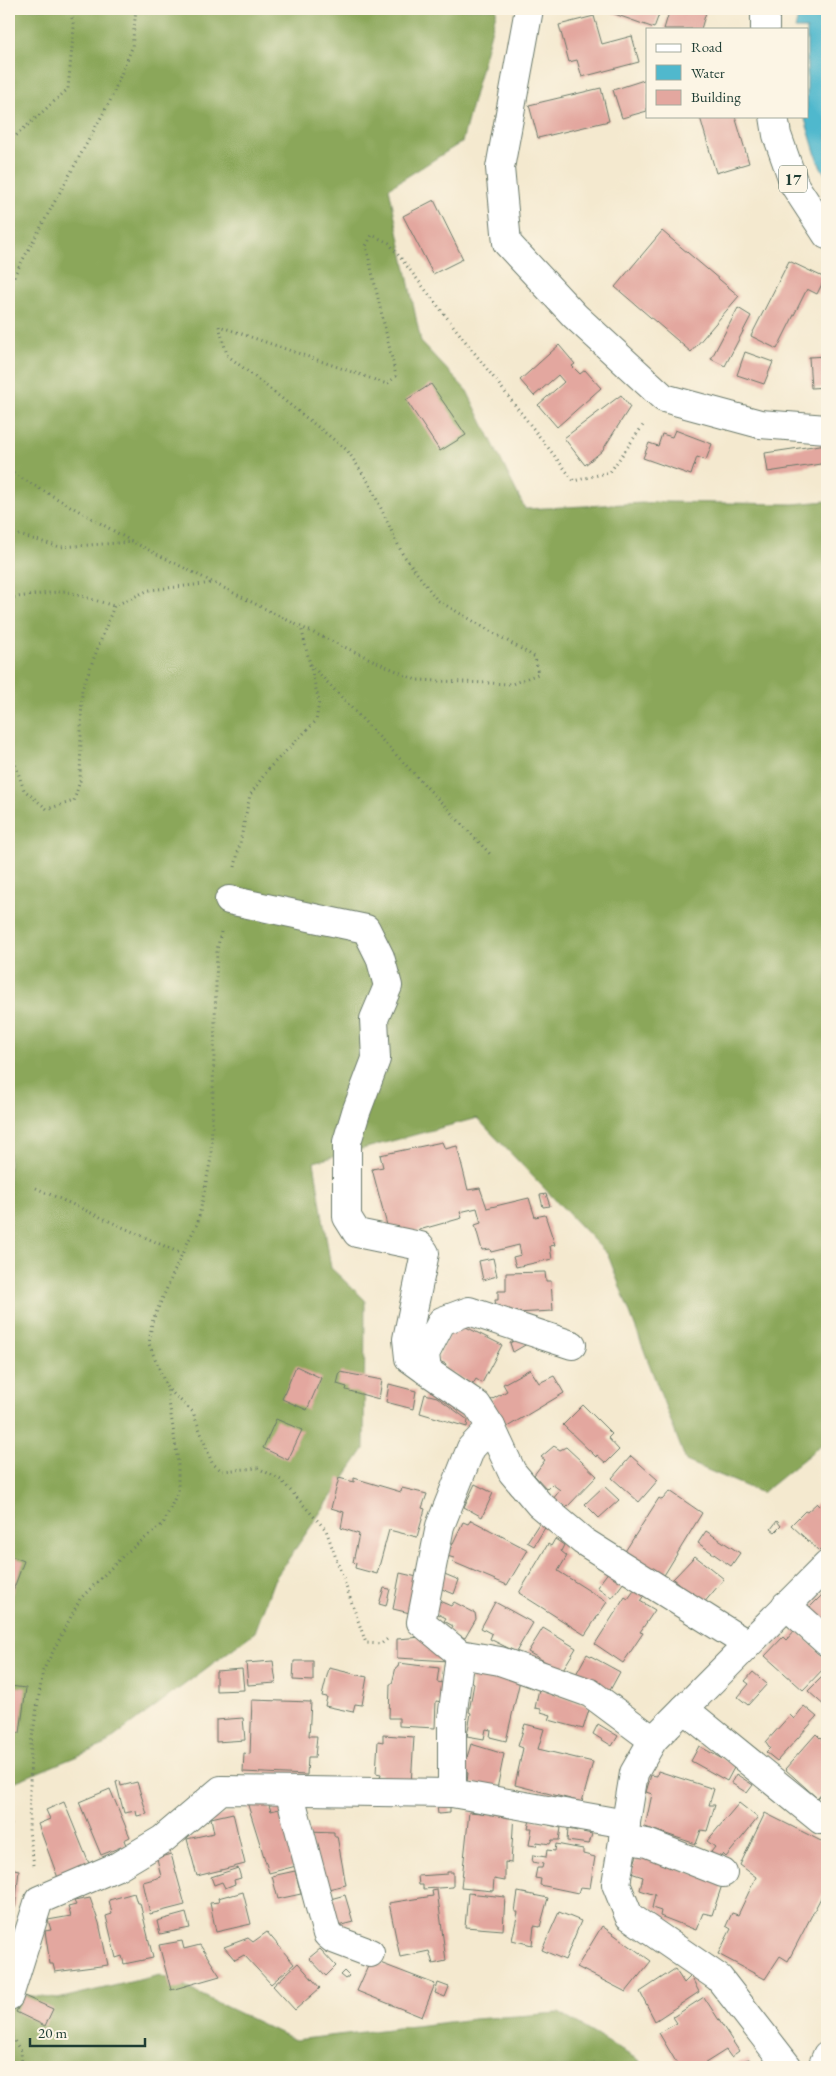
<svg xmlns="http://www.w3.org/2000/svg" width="836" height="2076" viewBox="0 0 836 2076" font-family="'EB Garamond',serif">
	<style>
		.forest { fill: #8ba75a; stroke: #557247 }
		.water { fill: #50b8cd; stroke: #387a80 }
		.building { fill: #e3a79f }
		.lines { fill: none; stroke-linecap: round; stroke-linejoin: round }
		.minor-casing { stroke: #6a796a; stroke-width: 30 }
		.primary-casing { stroke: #6a796a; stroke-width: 30 }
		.path { stroke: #6a796a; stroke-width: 3; stroke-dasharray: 1 4; stroke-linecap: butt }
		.minor { stroke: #fff; stroke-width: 28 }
		.primary { stroke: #fff; stroke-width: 28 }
		.labels { text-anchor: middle; stroke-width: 4; stroke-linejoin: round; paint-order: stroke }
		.shield { fill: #fcf5e5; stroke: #617469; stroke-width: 1 }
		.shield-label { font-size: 16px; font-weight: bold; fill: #1f3d34 }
	</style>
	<rect width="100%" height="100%" fill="#fcf5e5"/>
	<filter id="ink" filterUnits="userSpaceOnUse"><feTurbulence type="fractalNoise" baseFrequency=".02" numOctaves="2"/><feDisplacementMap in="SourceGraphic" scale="10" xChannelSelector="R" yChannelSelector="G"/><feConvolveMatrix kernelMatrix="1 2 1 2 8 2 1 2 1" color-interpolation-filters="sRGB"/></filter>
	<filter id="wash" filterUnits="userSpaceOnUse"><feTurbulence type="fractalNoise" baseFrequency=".0096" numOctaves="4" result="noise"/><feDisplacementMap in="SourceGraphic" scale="20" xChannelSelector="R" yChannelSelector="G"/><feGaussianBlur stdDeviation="1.12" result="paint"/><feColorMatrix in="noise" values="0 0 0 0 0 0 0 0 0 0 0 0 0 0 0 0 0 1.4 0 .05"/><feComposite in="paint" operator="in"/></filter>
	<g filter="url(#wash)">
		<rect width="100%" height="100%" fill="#f4e9cf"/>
		<g class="forest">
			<path d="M9,9H497L462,142L389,188L421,342L467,391L525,509L664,502L793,504L827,501V1440L762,1493L686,1461L608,1255L477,1118L314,1162L331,1268L365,1300L364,1449L274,1580L255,1632L102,1746L9,1784Z"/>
			<path d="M160,1975L295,2040L474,2019L559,2013L640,2061L641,2067H9V1993L58,1999Z"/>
		</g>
		<path class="water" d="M800,9H827V178L818,162L804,116H807V29H795Z"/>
		<g id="blocks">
			<g class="building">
				<path d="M613,9H661L654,28L612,13Z"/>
				<path d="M670,9H707L701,29H664Z"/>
				<path d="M594,16L602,44L632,36L639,62L582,77L577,60L569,62L559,25Z"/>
				<path d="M647,79V111L622,118L613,90Z"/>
				<path d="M601,88L609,121L538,138L529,105Z"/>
				<path d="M735,116L749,163L716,173L700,117Z"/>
				<path d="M434,200L463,259L433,274L403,216Z"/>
				<path d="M662,231L739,296L691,352L615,287Z"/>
				<path d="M789,261L825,278L817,294L807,289L777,349L751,336Z"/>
				<path d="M738,308L751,316L725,366L711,359Z"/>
				<path d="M559,345L575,364L572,366L580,374L585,370L601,388L557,427L538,405L564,382L558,375L534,396L520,380Z"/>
				<path d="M745,352L773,362L764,384L737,375Z"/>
				<path d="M827,356V387L811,388L809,357Z"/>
				<path d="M431,384L466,435L440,451L406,400Z"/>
				<path d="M621,395L630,407L602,451L585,465L564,438Z"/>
				<path d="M675,430L712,444L706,460L697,457L691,475L643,458L649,443L658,446L662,434L672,437Z"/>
				<path d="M827,444V463L768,472L765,453Z"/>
				<path d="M442,1142L445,1149L457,1146L468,1190L480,1188L487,1208L529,1198L535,1217L545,1215L555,1245L550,1246L552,1259L516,1267L513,1257L521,1255L519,1245L491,1252L490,1249L482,1250L475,1225L481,1223L477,1208L460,1212L462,1218L401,1235L399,1227L388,1229L372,1169L383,1167L380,1155Z"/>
				<path d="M546,1194L550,1206L543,1207L540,1195Z"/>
				<path d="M493,1258L497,1276L483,1280L479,1261Z"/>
				<path d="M545,1272L546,1281H551L553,1311L497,1314L495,1300H498V1291H506V1273Z"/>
				<path d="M456,1322L502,1345L482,1383L476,1379L473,1384L444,1369L446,1364L437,1360Z"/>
				<path d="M522,1336L527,1344L513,1352L510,1343Z"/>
				<path d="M296,1366L321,1378L307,1410L282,1399Z"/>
				<path d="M530,1369L539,1383L554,1376L564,1393L507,1427L491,1400L507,1391L503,1384Z"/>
				<path d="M340,1372L382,1380L379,1399L346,1390L347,1387L337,1384Z"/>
				<path d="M389,1384L416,1391L413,1409L386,1402Z"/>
				<path d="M425,1394L437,1397L468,1420L467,1427L420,1413Z"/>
				<path d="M583,1405L612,1434L608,1438L619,1450L606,1463L597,1455L596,1457L563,1425Z"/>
				<path d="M276,1419L302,1430L288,1460L263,1448Z"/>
				<path d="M554,1446L560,1450L566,1447L597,1476L566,1508L553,1499L560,1490L552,1484L547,1489L534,1475L545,1460L541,1457Z"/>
				<path d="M631,1456L658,1480L639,1502L612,1478Z"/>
				<path d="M339,1478L354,1482V1478L401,1492L402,1488L427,1494L422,1508L425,1509L417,1537L389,1530L377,1574L355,1568L356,1563L353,1562L359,1534L341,1528L344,1512L331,1508Z"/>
				<path d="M475,1484L493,1493L482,1517L464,1507Z"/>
				<path d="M604,1486L619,1500L599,1518L585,1504Z"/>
				<path d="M670,1491L702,1513L663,1577L624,1553L659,1498L662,1500Z"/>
				<path d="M817,1503L827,1513V1544L819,1551L791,1525L805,1511L807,1512Z"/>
				<path d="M471,1520L528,1550L507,1585L453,1562L454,1558L447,1556L463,1522L468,1524Z"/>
				<path d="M777,1521L781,1526L775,1532L771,1529Z"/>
				<path d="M540,1522L546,1526L534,1546L527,1542Z"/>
				<path d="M706,1531L740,1553L731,1566L698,1543Z"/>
				<path d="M555,1539L564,1545L561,1551L567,1556L558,1571L607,1602L585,1635L519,1593L548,1544L551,1546Z"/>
				<path d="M9,1555L24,1561L11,1596L9,1595Z"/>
				<path d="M695,1556L724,1579L703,1604L673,1579Z"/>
				<path d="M609,1571L624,1582L612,1598L597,1587Z"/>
				<path d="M400,1573L417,1577L410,1613L393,1609Z"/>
				<path d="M442,1573L459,1580L454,1594L437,1587Z"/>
				<path d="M384,1588L390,1589L386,1606L379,1604Z"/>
				<path d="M636,1588L645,1594L640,1601L655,1610L640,1632L643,1633L623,1663L595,1644L625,1597L628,1599Z"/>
				<path d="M827,1590V1629L807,1610Z"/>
				<path d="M437,1600L451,1606L454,1602L475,1613L476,1619L465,1638L450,1631L453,1626L444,1621L446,1618L432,1611Z"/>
				<path d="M495,1602L533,1623L516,1652L490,1639L492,1634L481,1628Z"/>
				<path d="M543,1628L576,1648L562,1671L528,1652Z"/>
				<path d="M796,1629L827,1660V1665L803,1690L765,1656L783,1637L786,1640Z"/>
				<path d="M422,1637L425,1644H433L449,1661L397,1658V1639Z"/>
				<path d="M587,1654L620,1672L608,1694L575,1676Z"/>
				<path d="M273,1661L276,1683L248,1685L246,1663Z"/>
				<path d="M294,1661H313V1681L293,1680Z"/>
				<path d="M399,1663L439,1668L437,1682L443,1683L442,1702L436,1701L435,1728L399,1726V1718H389L390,1684H392L396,1667H398Z"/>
				<path d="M329,1668L367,1677L362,1705L355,1704L353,1712L325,1706L327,1697L322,1696Z"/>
				<path d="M242,1669L244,1690L216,1691V1671Z"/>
				<path d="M473,1669L513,1679L521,1676L506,1741L490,1737L491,1730L486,1729L484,1739L467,1736L471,1713L469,1712L474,1683L470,1681Z"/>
				<path d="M753,1672L767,1684L748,1705L738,1697L749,1684L745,1681Z"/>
				<path d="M827,1672V1708L808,1691Z"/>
				<path d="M9,1686L26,1688L20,1733L9,1732Z"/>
				<path d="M539,1689L590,1707L583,1729L549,1720L551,1715L541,1712V1709L535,1708Z"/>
				<path d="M252,1700L311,1702L309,1736H317L315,1757H308L307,1775L243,1772L244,1753L250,1754Z"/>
				<path d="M804,1706L817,1717L777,1761L766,1752L770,1748L766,1742L790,1715L794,1719Z"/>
				<path d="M243,1718L245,1740L216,1742V1720Z"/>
				<path d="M525,1724L544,1729L538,1749L593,1762L582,1802L515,1785L523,1748L518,1746Z"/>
				<path d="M598,1724L618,1736L612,1746L593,1734Z"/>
				<path d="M816,1734L825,1743L827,1740V1787L817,1798L785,1769Z"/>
				<path d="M383,1735L414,1737L411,1784L379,1782L381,1774L376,1773L378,1741L383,1742Z"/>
				<path d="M471,1744L504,1754L497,1789L467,1782L468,1773L463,1771Z"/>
				<path d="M699,1746L735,1766L727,1781L691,1761Z"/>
				<path d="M658,1771L714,1789L709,1805H715L707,1831L701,1830L696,1844L645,1827L652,1794L646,1792L651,1775L657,1776Z"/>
				<path d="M736,1774L753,1785L747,1793L731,1783Z"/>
				<path d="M120,1781L121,1786L137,1782L147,1814L137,1816L136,1811L124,1813L116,1782Z"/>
				<path d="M110,1789L130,1837L124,1840L126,1845L101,1855L79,1802Z"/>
				<path d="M266,1797L271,1811L283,1808L300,1865L269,1873L247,1802Z"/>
				<path d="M64,1802L90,1866L58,1878L38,1824L50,1819L46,1810Z"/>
				<path d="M739,1803L758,1818L726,1857L723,1854L719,1859L711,1852L715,1847L707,1841Z"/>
				<path d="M450,1805V1813L438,1814L437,1806Z"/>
				<path d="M469,1812L495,1814L514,1812L511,1863L505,1862V1881L494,1879L493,1891L461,1888Z"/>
				<path d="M233,1813L245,1864L197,1876L187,1839L214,1833L211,1818Z"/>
				<path d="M765,1813L827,1844V1886L788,1961L780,1956L765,1979L718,1954L731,1929L726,1926L732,1913L738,1915L756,1877L740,1865Z"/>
				<path d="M530,1820L549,1823V1825L561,1828L559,1840H552L550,1844L537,1842L536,1846L529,1845L532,1828H528Z"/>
				<path d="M9,1823L12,1824L9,1835Z"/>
				<path d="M568,1829L592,1834L589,1844L567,1841Z"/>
				<path d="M309,1831L334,1832V1836H337L346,1885L319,1891Z"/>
				<path d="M556,1844L583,1849V1854L595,1857L590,1888L580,1887L578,1893L540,1885L541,1879L535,1878L537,1868H542L543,1864L532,1862L533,1855L546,1857L547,1850L555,1851Z"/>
				<path d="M638,1852L722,1885L712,1915L703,1913L696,1930L660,1916L661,1911L652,1908L655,1895L640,1890L643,1877L631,1873Z"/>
				<path d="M171,1854L185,1905L150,1914L143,1882L161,1877L157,1858Z"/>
				<path d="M9,1868L19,1870L15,1908L9,1907Z"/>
				<path d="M238,1868L241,1878L234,1880L235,1884L225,1888L222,1882L214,1885L211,1877Z"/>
				<path d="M295,1871L301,1894L278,1899L272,1876Z"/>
				<path d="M447,1872H453V1887L423,1889V1885H419L418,1876L447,1874Z"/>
				<path d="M437,1890L446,1961L433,1964L429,1951L400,1957L389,1903L433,1896L432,1891Z"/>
				<path d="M243,1892L251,1924L216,1932L210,1903L219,1902L218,1898L229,1895V1896Z"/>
				<path d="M518,1892L548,1898L540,1927L534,1926L532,1945L512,1940L518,1912H515Z"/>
				<path d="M134,1893L137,1903H140L153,1958L124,1964L122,1956L116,1958L106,1916L112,1914L109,1900Z"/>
				<path d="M468,1893L505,1897L503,1930L465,1927Z"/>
				<path d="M345,1895L353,1922L330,1928L323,1901Z"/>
				<path d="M90,1898L99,1923L108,1965L55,1972L53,1964H50L45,1931L51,1930L48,1920L71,1916L68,1907L76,1905L74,1901Z"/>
				<path d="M559,1912L581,1921L565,1960L542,1950Z"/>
				<path d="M186,1913L190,1928L160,1934L157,1921Z"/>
				<path d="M602,1926L651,1961L626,1992L577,1967Z"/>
				<path d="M267,1932L294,1964L271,1984L244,1955L235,1960L224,1947L248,1938L253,1942Z"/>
				<path d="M182,1941L184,1949L200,1945L220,1976L171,1990L159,1945Z"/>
				<path d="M320,1949L336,1966L326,1976L309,1958Z"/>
				<path d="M375,1961L435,1984L422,2017L357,1991L369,1964Z"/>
				<path d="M298,1963L320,1988L295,2010L273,1986Z"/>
				<path d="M675,1969L684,1983L691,1976L699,1992L655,2021L640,1992Z"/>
				<path d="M344,1971L349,1976L345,1979L340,1975Z"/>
				<path d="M438,1983L449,1987L445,1997L435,1993Z"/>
				<path d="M24,1996L53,2009L45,2026L16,2012Z"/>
				<path d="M704,1997L739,2051L731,2057L726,2050L699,2067H679L659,2033L677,2023L673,2017Z"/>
				<path d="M749,2059L751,2067H726Z"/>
			</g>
		</g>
	</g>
	<g filter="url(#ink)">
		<use href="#blocks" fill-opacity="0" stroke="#6a796a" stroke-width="1"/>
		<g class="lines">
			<defs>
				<g id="minor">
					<path d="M529,9L500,168L507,243L575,316L664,398L760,424L827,429"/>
					<path d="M229,900L366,929L380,957L388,986L374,1019L376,1059L356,1112L347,1142V1217L357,1233L420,1246L425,1253L407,1339L409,1358L427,1371"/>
					<path d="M572,1345L469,1311L442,1321L425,1354L427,1371L477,1405L491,1427L512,1472L539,1504L583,1541L747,1644"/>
					<path d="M491,1427L471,1448L440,1526L421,1622L460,1654L500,1661L590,1693L653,1740"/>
					<path d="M786,1605L827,1642"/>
					<path d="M684,1709L821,1820"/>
					<path d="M289,1791L327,1934L333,1939L370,1953"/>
					<path d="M452,1793V1719L460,1654"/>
					<path d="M623,1839L647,1843L723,1873"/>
					<path d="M9,1996L39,1900L118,1866L163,1839L221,1790L452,1793L626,1824"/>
					<path d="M788,2067L719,1978L629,1916L616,1884L634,1773L653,1740L827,1565"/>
				</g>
				<g id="primary">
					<path d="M765,29V9"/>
					<path d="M774,116L777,135L795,186L827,235"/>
					<path d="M822,2067L827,2055"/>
				</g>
			</defs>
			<use href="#minor" class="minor-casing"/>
			<use href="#primary" class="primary-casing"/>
			<g class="path">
				<path d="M9,142L68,89L74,27L70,9"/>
				<path d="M9,285L110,101L132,48L136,9"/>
				<path d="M9,471L133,542L301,627L416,680L512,684L538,674L535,657L437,600L402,553L369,483L347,450L227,355L219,326L387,384L396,376L366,246L372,235L389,243L574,481L610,472L644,424"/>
				<path d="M9,532L60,547L132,542"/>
				<path d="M9,598L65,591L114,606"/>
				<path d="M310,664L492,856"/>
				<path d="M9,746L24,790L47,809L74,801L80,781L82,689L114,606L149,590L213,583"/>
				<path d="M235,867L250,795L269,768L316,721L319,702L301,627"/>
				<path d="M221,932L217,950L211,1158L198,1222L182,1254L152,1322L149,1344L167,1388L193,1412L212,1463L222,1471L258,1468L281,1480L326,1530L366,1643L381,1644L390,1637"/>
				<path d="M36,1188L182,1254"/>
				<path d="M34,1865L29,1831L31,1744L43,1671L80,1599L125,1554L163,1524L178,1491V1462L167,1388"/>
				<path d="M9,2033L21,2051L22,2067"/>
			</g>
			<use href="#minor" class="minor"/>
			<use href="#primary" class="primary"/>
		</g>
	</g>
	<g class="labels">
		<rect class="shield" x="779" y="165.5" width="28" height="27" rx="4"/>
		<g class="shield-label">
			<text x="793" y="185">17</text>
		</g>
	</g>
	<rect width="836" height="2076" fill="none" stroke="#fcf5e5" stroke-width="30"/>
	<rect x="646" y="28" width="162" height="90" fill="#fcf5e5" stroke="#a4ab9e"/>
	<rect x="656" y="44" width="25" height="8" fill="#ffffff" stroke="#a4ab9e"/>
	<text x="691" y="52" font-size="15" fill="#1f3d34">Road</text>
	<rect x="656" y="65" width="25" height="15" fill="#50b8cd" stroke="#a4ab9e"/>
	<text x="691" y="78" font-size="15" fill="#1f3d34">Water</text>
	<rect x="656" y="90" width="25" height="15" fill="#e3a79f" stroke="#a4ab9e"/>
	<text x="691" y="102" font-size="15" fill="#1f3d34">Building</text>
	<path d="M30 2038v8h115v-8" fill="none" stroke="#1f3d34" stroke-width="2.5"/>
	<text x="38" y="2038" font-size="15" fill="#1f3d34" stroke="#fcf5e5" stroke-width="4" paint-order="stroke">20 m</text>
</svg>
